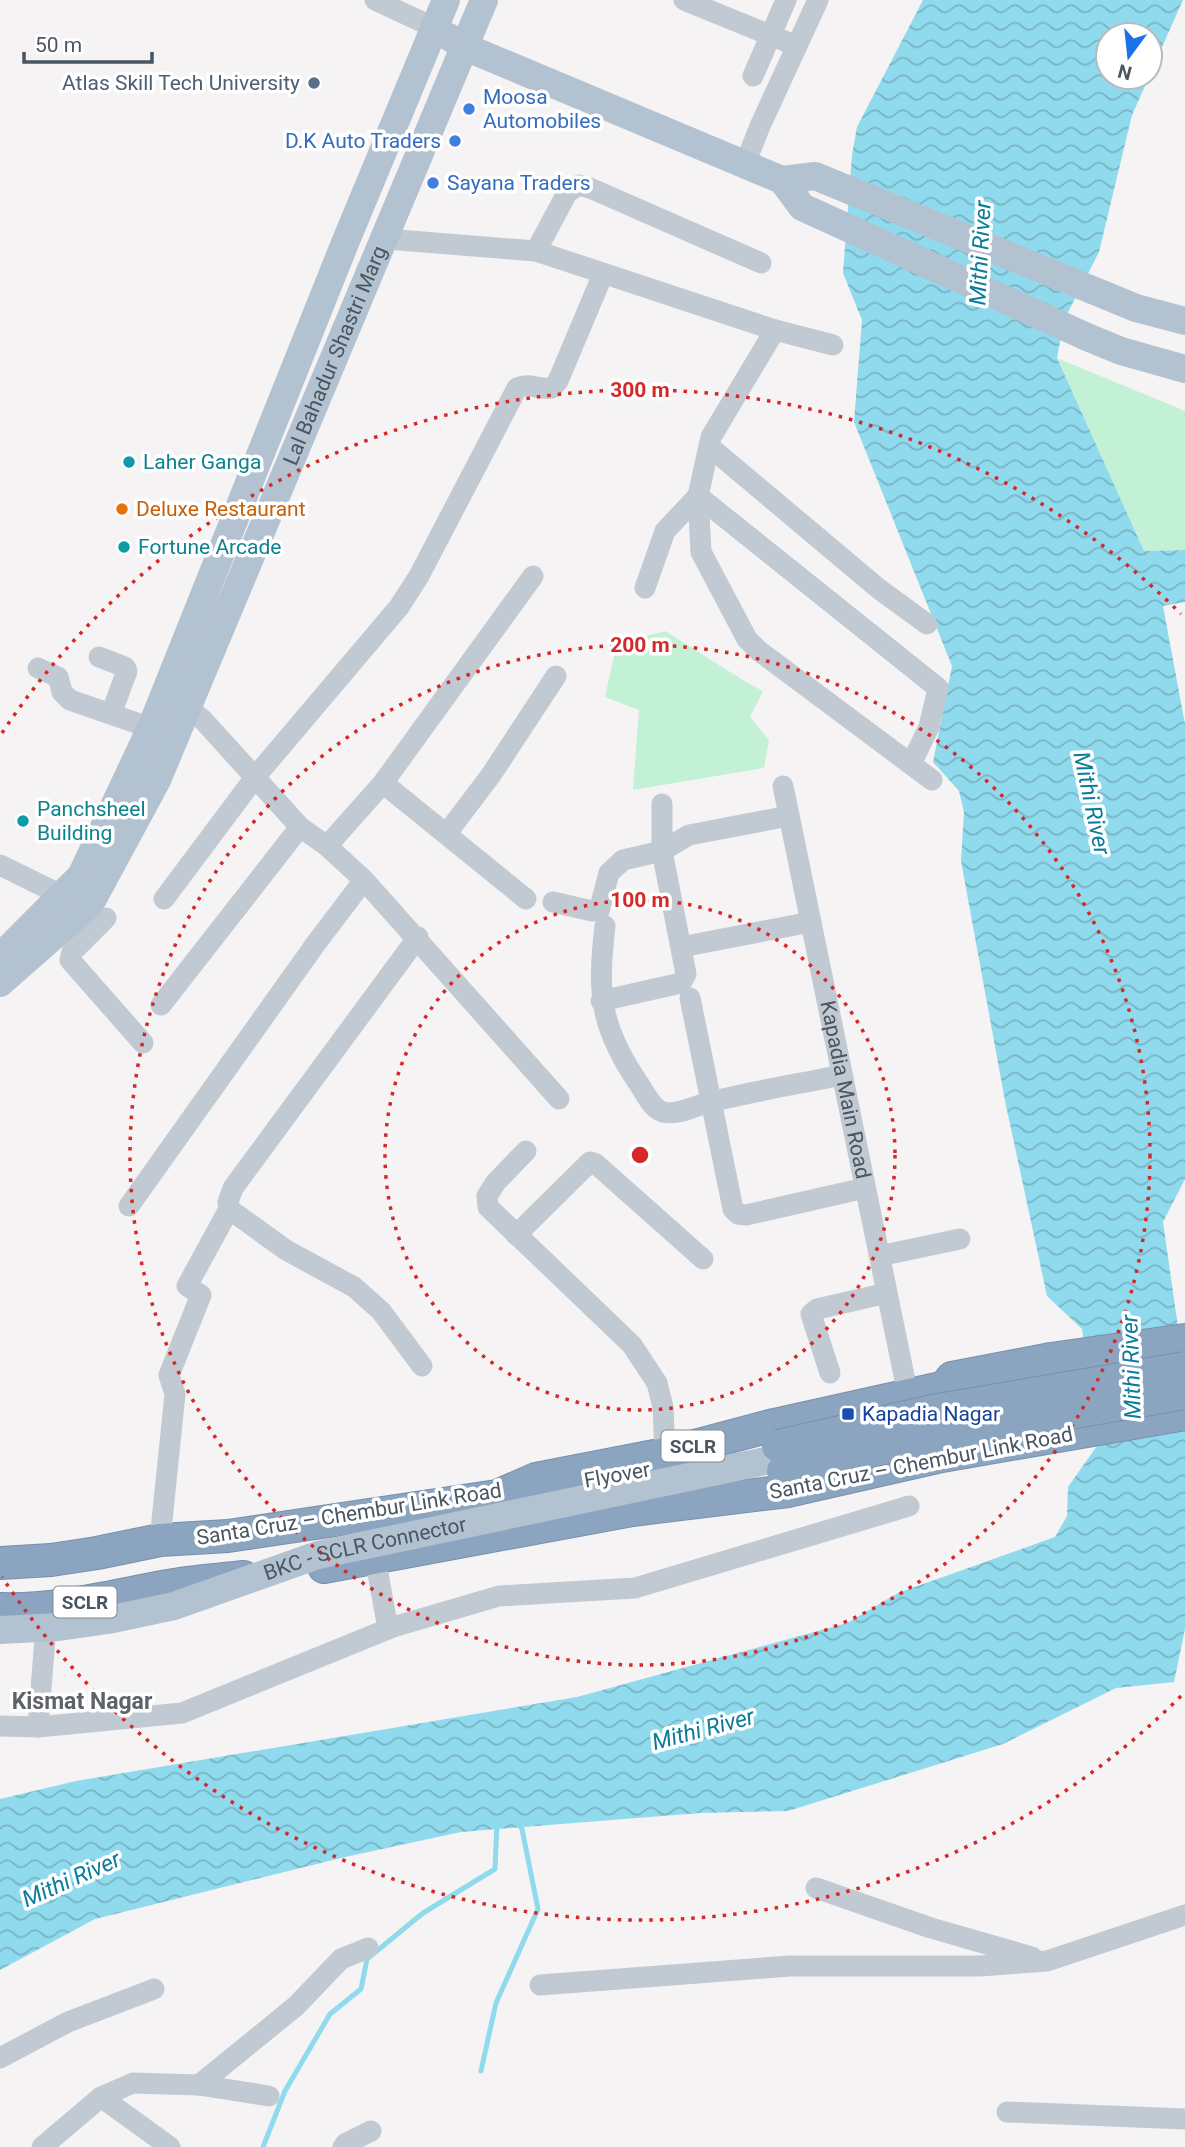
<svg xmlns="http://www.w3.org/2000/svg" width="1185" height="2147" viewBox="0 0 1185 2147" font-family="Roboto,sans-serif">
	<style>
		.green { fill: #c3f1d5 }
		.water { fill: url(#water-waves) }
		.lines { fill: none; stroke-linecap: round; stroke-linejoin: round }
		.stream { stroke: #90daee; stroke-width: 5 }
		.highway-casing { stroke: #7690ad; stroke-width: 34 }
		.minor { stroke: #c1cad2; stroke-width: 21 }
		.major { stroke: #b3c2d1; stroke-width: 28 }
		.highway { stroke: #8ba5c1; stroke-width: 32 }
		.highway-bridge-casing { stroke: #7690ad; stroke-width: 34; stroke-linecap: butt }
		.major-bridge { stroke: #b3c2d1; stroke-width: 28 }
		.highway-bridge { stroke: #8ba5c1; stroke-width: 32 }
		.ring { fill: none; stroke: #d62828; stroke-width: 3.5; stroke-dasharray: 3.5 7 }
		.service-dot { fill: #5c6f8a; stroke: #fff; stroke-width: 2.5 }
		.shop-dot { fill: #3f7fe0; stroke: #fff; stroke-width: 2.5 }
		.culture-dot { fill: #0f9aa8; stroke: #fff; stroke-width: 2.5 }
		.food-dot { fill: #e8710a; stroke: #fff; stroke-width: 2.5 }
		.transit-dot { fill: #1a4fb4; stroke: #fff; stroke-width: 2.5 }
		.labels { text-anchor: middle; stroke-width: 7; stroke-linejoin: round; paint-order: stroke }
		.shield { fill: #fff; stroke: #808990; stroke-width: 2 }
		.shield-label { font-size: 19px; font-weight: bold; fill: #4a5661 }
		.service-label { font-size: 21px; fill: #4e5e75; stroke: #fff; text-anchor: end }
		.shop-label { font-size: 21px; fill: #366cbe; stroke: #fff; text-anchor: start }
		.street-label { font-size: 21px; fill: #4a5661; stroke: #fff }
		.culture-label { font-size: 21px; fill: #0d838f; stroke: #fff; text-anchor: start }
		.food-label { font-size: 21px; fill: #c56008; stroke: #fff; text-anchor: start }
		.transit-label { font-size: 21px; fill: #164399; stroke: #fff; text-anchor: start }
		.water-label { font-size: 23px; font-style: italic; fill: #0c7c9b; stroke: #fff }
		.neighbourhood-label { font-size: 23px; font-weight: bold; fill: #5f6368; stroke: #fff }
		.centre { fill: #d62828; stroke: #fff; stroke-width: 3.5 }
		.ring-label { font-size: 21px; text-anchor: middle; font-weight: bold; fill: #d62828; stroke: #fff; stroke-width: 7; stroke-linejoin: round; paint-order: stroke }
	</style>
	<defs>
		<pattern id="water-waves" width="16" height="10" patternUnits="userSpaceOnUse" patternTransform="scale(1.75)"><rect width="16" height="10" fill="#90daee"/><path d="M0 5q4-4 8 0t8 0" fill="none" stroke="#78b4c4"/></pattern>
	</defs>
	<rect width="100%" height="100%" fill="#f5f3f3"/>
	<g class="green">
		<path d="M1057,358L1185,411V550L1144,551Z"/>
		<path d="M665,631L746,682L763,691L750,717L769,740L764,768L633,790L639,710L605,697L618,638L646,636Z"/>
	</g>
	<path class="water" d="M923,0H1183L1150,74V35H1108V77H1149L1132,115L1099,252L1064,320L1057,358L1144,551L1185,550V602L1163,606L1185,724V1179L1163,1222L1185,1376V1629L1174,1682L1116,1688L1003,1744L788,1811L700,1813L461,1832L345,1857L95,1919L0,1970V1799L76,1781L577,1697L847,1623L898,1593L1055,1537L1067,1516L1068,1487L1099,1443L1082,1329L1047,1296L1005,1101L961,861L964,812L959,791L933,762L952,666L854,422L862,320L843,273L852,155L857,127Z"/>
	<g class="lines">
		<g class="stream">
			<path d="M481,2071L496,2003L538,1909L522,1829L519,1825"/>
			<path d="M263,2147L285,2091L330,2014L361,1989L367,1959L423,1913L495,1869L497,1822"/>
		</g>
		<defs>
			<g id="highway">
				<path d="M0,1563L51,1560L97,1553L160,1540L228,1536L497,1496L536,1479L665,1454L774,1425L945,1387L952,1378L1051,1359L1185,1340"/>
				<path d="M324,1567L632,1510L788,1491L942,1456L1185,1414"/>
				<path d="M0,1609C57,1611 112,1596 168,1586C193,1581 219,1580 244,1577"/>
			</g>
		</defs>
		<use href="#highway" class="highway-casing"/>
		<g class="minor">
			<path d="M375,0L435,28"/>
			<path d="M684,0L797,46"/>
			<path d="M753,76L786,0"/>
			<path d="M745,164L760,126L818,0"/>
			<path d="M386,239L536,251L775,330L833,345"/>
			<path d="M536,251L567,193L578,185L590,188L761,263"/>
			<path d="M710,447L879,589L927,624"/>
			<path d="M698,496L938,688L929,727L911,764"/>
			<path d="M698,496L701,552L747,639L759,651L932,780"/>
			<path d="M645,588L665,531L698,496L711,437L775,330"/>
			<path d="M99,657L125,667L127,671L111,714"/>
			<path d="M38,668L58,677L62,692L70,700L151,728"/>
			<path d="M187,707L203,720L300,827L327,846L364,880L559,1099"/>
			<path d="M383,783L526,899"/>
			<path id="s1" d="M783,786L908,1395"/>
			<path d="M447,833L491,775L556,676"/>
			<path d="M327,846L383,783L533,576"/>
			<path d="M0,865L63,896"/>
			<path d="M164,899L256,776L399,607L419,576L517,388C531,382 537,390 552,388L558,381L603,274"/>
			<path d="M553,902L592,911H599L609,873L623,860L662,851L689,835L789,816"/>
			<path d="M106,918L72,952L70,960L143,1043"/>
			<path d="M605,926C597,994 600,1027 639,1084C645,1093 652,1109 663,1112C676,1116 697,1105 710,1102C754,1091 798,1084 842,1075"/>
			<path d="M418,937L233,1188L228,1202L229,1209L286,1250L354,1287L381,1311L422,1366"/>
			<path d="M681,947L811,922"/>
			<path d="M690,998L733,1209L738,1214L746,1215L865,1188"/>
			<path d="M601,1001L681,983L686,974L662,851V804"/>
			<path d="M161,1005L300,827"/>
			<path d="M526,1151L496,1182L487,1196L488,1207L632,1345L657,1383L663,1407L665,1454"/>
			<path d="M129,1206L317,942L364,880"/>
			<path d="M516,1235L590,1162L596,1164L703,1259"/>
			<path d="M879,1256L960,1239"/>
			<path d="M830,1373L811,1314L817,1309L887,1293"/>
			<path d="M160,1540L175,1394L169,1375L201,1295L187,1286L229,1209"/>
			<path d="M375,1557L388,1629"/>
			<path d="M0,1726L38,1727L182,1713L393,1627L499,1596L635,1588L909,1506"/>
			<path d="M38,1727L45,1638"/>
			<path d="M816,1888L931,1928L1032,1957"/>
			<path d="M540,1985L790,1966H980L1047,1961L1185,1915"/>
			<path d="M0,2058L68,2022L154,1989"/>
			<path d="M199,2085L296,2006L341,1959L368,1948"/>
			<path d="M101,2097L170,2147"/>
			<path d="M1007,2112L1185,2119"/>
			<path d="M42,2147L101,2097L133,2083L199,2085L269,2096"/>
			<path d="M343,2147L345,2144L371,2131"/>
		</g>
		<g class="major">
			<path d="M449,37L465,47L782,180L802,207L1087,337L1121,351L1185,369"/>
			<path d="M782,180L815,176L1136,308L1185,321"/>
			<path d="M0,957L81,876L151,728L345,243L446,0"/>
			<path id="s2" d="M0,983L90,904L157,780L484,0"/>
		</g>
		<use href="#highway" class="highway"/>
		<defs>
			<g id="highway-bridge">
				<path d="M778,1446L932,1411L1185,1368"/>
				<path d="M783,1471L937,1436L1185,1393"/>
			</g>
		</defs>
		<use href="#highway-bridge" class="highway-bridge-casing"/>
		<path class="major-bridge" id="s3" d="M0,1630L59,1627L108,1620L174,1606L318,1555L808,1452"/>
		<use href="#highway-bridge" class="highway-bridge"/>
	</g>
	<g class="ring">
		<circle cx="640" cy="1155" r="255"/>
		<circle cx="640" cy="1155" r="510"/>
		<path d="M1181 1696A765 765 0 0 1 2 1577M2 733A765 765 0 0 1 1181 614"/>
	</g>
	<circle class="service-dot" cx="314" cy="83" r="7"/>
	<g class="shop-dot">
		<circle cx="469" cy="109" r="7"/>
		<circle cx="455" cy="141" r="7"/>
		<circle cx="433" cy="183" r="7"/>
	</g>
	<g class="culture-dot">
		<circle cx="129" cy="462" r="7"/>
		<circle cx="124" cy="547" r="7"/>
		<circle cx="23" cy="821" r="7"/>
	</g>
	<circle class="food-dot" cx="122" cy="509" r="7"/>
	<rect class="transit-dot" x="841" y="1407" width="14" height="14" rx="3.5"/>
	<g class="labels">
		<g class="shield">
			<rect x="661.5" y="1430.5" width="63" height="31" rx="5"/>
			<rect x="53.5" y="1586.5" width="63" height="31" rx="5"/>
		</g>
		<g class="shield-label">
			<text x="693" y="1453">SCLR</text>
			<text x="85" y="1609">SCLR</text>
		</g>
		<g class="service-label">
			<text x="300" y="90">Atlas Skill Tech University</text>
		</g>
		<g class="shop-label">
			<text x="483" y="104">Moosa<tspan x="483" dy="24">Automobiles</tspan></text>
			<text x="441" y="148" text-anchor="end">D.K Auto Traders</text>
			<text x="447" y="190">Sayana Traders</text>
		</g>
		<g class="street-label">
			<text dy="7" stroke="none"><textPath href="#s2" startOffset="721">Lal Bahadur Shastri Marg</textPath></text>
			<text dy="7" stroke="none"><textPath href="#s1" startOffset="310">Kapadia Main Road</textPath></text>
			<text transform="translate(921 1463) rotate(-11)" y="7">Santa Cruz – Chembur Link Road</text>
			<text transform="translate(617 1475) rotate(-10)" y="7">Flyover</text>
			<text transform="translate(349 1514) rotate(-9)" y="7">Santa Cruz – Chembur Link Road</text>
			<text dy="7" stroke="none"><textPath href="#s3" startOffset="376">BKC - SCLR Connector</textPath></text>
		</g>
		<g class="culture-label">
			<text x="143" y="469">Laher Ganga</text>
			<text x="138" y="554">Fortune Arcade</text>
			<text x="37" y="816">Panchsheel<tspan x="37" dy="24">Building</tspan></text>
		</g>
		<g class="food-label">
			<text x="136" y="516">Deluxe Restaurant</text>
		</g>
		<g class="transit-label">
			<text x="862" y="1421">Kapadia Nagar</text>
		</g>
		<g class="water-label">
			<text transform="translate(980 253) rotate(-87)" y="8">Mithi River</text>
			<text transform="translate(1092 803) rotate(78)" y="8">Mithi River</text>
			<text transform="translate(1131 1367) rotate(-92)" y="8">Mithi River</text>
			<text transform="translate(703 1729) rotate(-15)" y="8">Mithi River</text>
			<text transform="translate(71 1879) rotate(-24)" y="8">Mithi River</text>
		</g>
		<g class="neighbourhood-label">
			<text x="82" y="1709">Kismat Nagar</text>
		</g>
	</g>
	<circle cx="640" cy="1155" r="10" class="centre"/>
	<g class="ring-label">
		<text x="640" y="397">300 m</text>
		<text x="640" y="652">200 m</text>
		<text x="640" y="907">100 m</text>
	</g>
	<g transform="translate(1129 56) rotate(195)"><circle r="33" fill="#ffffff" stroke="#b7bbc0" stroke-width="2"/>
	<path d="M0-5L12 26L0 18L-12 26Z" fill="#1a73e8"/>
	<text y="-10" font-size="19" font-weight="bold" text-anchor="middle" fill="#4a5661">N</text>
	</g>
	<path d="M24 52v10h128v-10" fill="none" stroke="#4a5661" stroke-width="3.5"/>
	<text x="35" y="52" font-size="21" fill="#4a5661" stroke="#ffffff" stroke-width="5" paint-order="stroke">50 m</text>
</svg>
